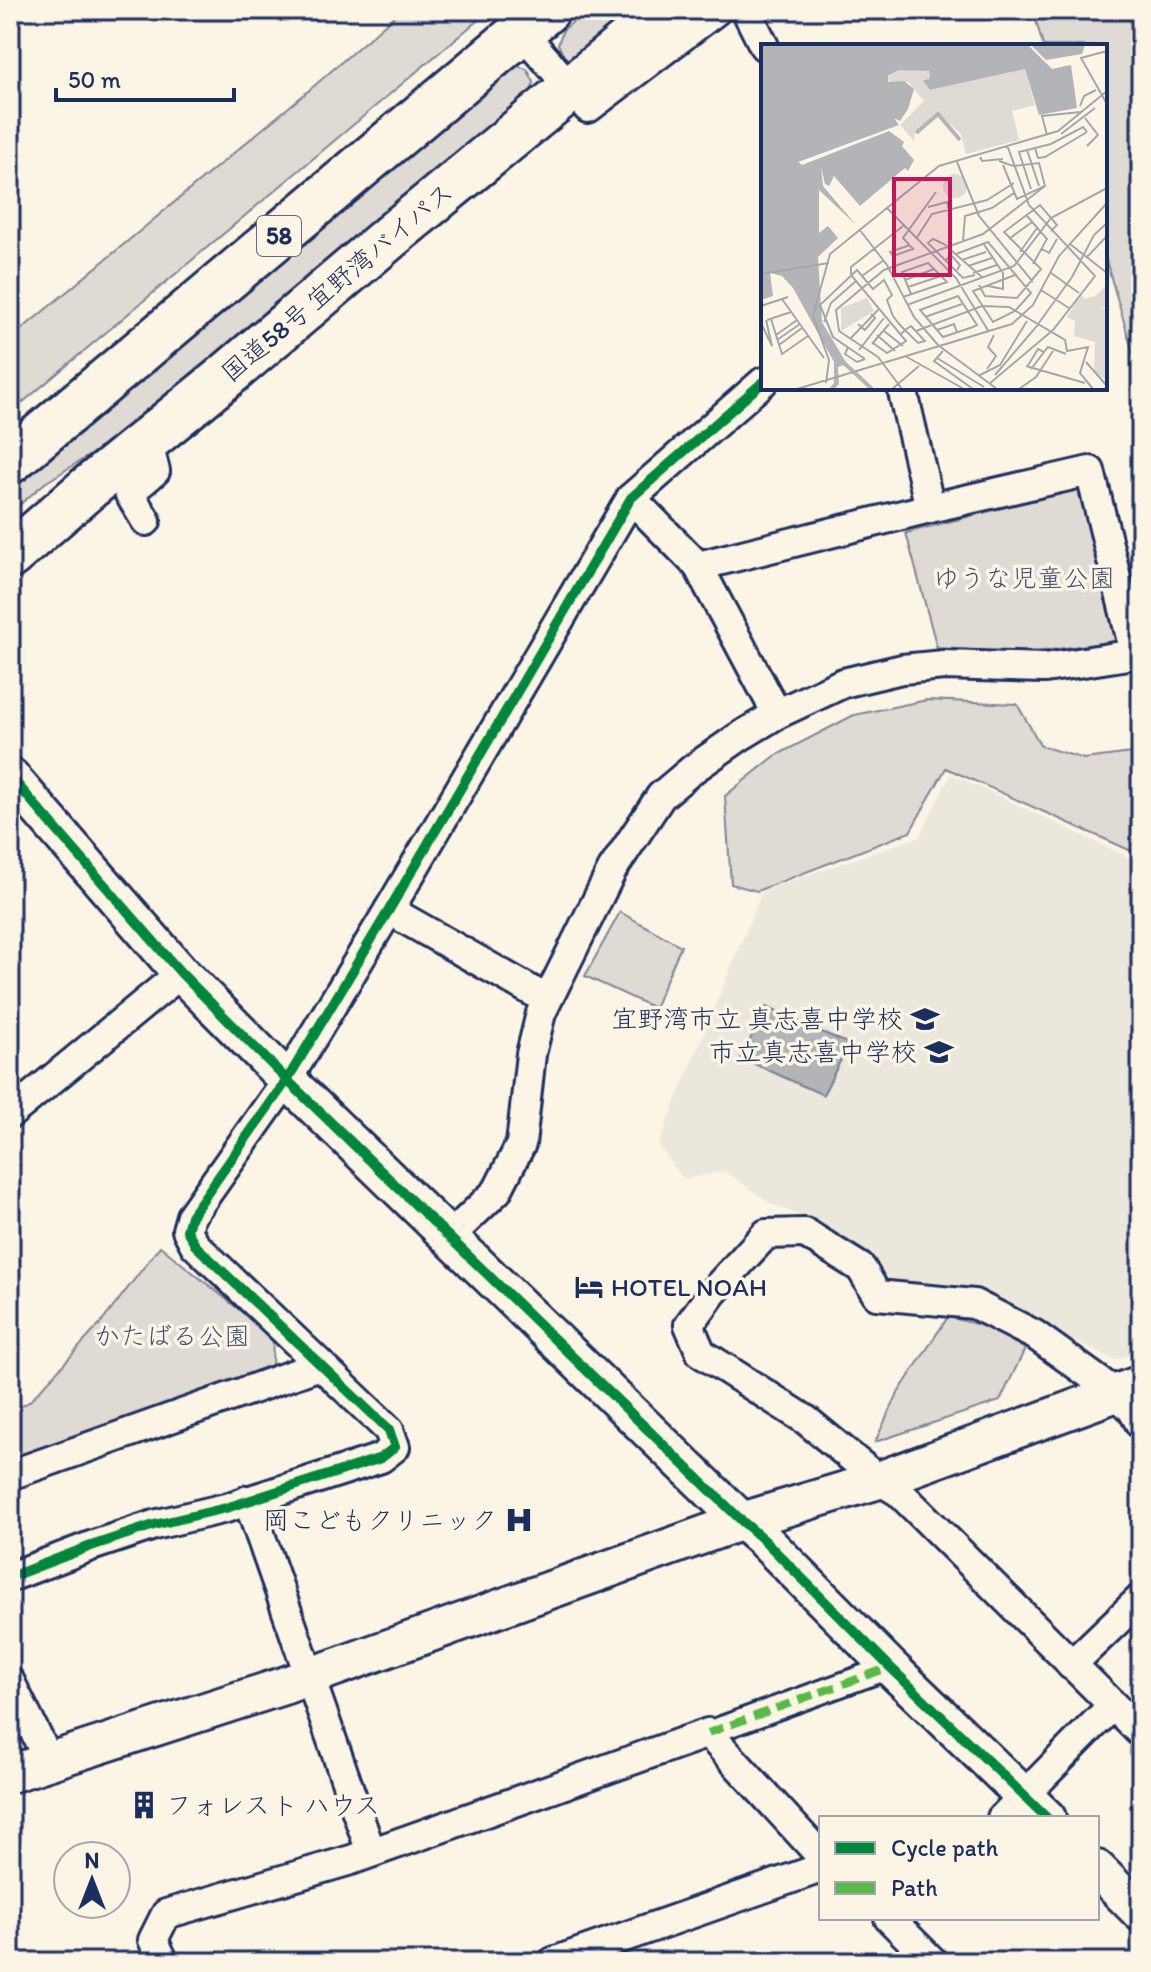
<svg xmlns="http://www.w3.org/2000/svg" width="1151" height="1972" viewBox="0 0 1151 1972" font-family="Itim,'Klee One',sans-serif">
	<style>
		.built { fill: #ece7dc }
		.green { fill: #dfdbd4; stroke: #7d8599; stroke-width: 2 }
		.water { fill: #b2b4b8; stroke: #767f94; stroke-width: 2 }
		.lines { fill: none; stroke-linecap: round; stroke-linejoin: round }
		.pedestrian-casing { stroke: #1b2f5e; stroke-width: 28 }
		.minor-casing { stroke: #1b2f5e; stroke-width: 34 }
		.tertiary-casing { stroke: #1b2f5e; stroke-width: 42 }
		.trunk-casing { stroke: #1b2f5e; stroke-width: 50 }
		.pedestrian { stroke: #fcf5e5; stroke-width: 22 }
		.minor { stroke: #fcf5e5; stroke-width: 28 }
		.tertiary { stroke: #fcf5e5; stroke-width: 36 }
		.trunk { stroke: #fcf5e5; stroke-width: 44 }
		.quiet { stroke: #58b947; stroke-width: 8; stroke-dasharray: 16 8; stroke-linecap: butt }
		.cycleway-casing { stroke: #fcf5e5; stroke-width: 15 }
		.cycleway { stroke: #00873e; stroke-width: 10 }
		.labels { text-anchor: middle; stroke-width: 7; stroke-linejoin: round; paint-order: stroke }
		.shield { fill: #fcf5e5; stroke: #5e6a86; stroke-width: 2 }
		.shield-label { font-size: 24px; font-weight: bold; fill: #1b2f5e }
		.street-label { font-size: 26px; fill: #1b2f5e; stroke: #fcf5e5 }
		.park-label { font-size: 26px; fill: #425176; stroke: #fcf5e5 }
		.poi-label { font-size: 26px; fill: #1b2f5e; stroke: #fcf5e5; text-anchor: end }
		.inset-river { fill: none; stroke: #b2b4b8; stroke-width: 4 }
		.inset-road { fill: none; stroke: #a2a6af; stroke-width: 2 }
		.view { fill: #c2185b; fill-opacity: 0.15; stroke: #c2185b; stroke-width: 4 }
		.inset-edge { fill: none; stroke: #1b2f5e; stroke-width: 4 }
	</style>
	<rect width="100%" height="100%" fill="#fcf5e5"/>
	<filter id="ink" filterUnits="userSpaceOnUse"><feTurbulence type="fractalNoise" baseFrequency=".0125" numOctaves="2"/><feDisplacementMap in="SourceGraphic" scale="16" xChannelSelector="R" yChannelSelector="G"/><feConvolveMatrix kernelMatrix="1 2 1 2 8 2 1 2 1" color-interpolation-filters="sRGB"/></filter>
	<g filter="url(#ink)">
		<path class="built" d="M951,774L1141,863V1350L1115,1360L979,1298L893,1287L879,1263L827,1226L771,1204L725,1171L684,1179L658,1146L762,891L919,837Z"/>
		<g class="green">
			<path d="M401,10H490L10,413V339L313,87Z"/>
			<path d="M588,10H654L577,64L564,57L558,44L563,30Z"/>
			<path d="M1033,10H1141V380L1105,257V46H1043Z"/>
			<path d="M505,66H517L527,69L534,82L529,97L136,426L45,483L10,513V483Z"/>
			<path d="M1079,488L1118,641L1027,653L937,648L906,533Z"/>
			<path d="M927,700L1017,704L1041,746L1084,759L1141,752V849L1136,853L946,768L910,832L757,891L731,884L725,796L775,756L854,715Z"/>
			<path d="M620,912L681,946L654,1008L585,976Z"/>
			<path d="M160,1246L273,1337L272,1367L10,1462V1413L30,1401L101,1323Z"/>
			<path d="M948,1317L984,1326L1025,1349L1000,1401L875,1442L898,1393Z"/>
		</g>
		<path class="water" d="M766,1007L849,1044L823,1095L741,1058Z"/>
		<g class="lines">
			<defs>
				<path id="pedestrian" d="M708,1733L890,1667"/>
				<g id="minor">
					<path d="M746,10L764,46"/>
					<path d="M521,31L588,108L717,10"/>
					<path d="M902,388L930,508"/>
					<path d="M631,498L698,566L777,714"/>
					<path d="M146,521L129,493L155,471L147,440"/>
					<path d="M698,566L930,508L1090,471L1135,654"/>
					<path d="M389,910L546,999"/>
					<path d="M10,1114L181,973"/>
					<path d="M449,1237L497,1191L521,1144L531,1054L541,1013L612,870L661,796L693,769L739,737L777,714L843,683L902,669L944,665L1045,668L1141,653"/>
					<path d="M1141,1425L1132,1409L1117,1394L1035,1335L974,1304L877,1295L861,1268L805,1233L766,1234L712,1293L689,1325L701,1353L806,1420L879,1480L899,1492L1141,1733"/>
					<path d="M10,1475L320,1365"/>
					<path d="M248,1500L371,1852"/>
					<path d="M10,1577L91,1546L154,1525L226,1508L381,1458L395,1447L389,1430L195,1245L187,1230L191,1216L287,1080L389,910L631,498L763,382"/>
					<path d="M1071,1665L1141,1598"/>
					<path d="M10,1682L49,1761"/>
					<path d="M1002,1818L1112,1706"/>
					<path d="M889,1918L933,1962"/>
					<path d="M164,1962L153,1940L166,1914L351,1860L708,1733L821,1856"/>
					<path d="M553,1962L821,1868"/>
				</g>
				<g id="tertiary">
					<path d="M10,776L181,973L287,1080L742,1521L764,1540L890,1667L1047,1818"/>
					<path d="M10,1774L286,1685L742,1521L879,1480L1141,1384"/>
					<path d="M1097,1869L1141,1913"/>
				</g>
				<g id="trunk">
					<path d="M10,461L547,10"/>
					<path d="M10,556L87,489L220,381L391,236L666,10"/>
				</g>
			</defs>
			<use href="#pedestrian" class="pedestrian-casing"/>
			<use href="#minor" class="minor-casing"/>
			<use href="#tertiary" class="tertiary-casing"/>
			<use href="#trunk" class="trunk-casing"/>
			<use href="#pedestrian" class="pedestrian"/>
			<use href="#minor" class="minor"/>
			<use href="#tertiary" class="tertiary"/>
			<use href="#trunk" class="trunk"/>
			<path class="quiet" d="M708,1733L890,1667"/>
			<defs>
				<g id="cycleway">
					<path d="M10,776L181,973L287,1080L742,1521L764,1540L890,1667L1047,1818"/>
					<path d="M10,1577L91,1546L154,1525L226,1508L381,1458L395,1447L389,1430L195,1245L187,1230L191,1216L287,1080L389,910L631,498L763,382"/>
				</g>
			</defs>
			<use href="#cycleway" class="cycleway-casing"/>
			<use href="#cycleway" class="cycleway"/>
		</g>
	</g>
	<defs>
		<symbol id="school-bare" viewBox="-9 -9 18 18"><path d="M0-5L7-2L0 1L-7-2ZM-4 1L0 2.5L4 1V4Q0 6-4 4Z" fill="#1b2f5e" stroke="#fcf5e5" stroke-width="2.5" paint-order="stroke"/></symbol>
		<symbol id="hotel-bare" viewBox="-9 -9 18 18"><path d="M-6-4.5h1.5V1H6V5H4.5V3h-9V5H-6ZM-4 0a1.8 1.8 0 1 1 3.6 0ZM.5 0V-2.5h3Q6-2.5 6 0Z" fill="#1b2f5e" stroke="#fcf5e5" stroke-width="2.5" paint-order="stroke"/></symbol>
		<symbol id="hospital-bare" viewBox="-9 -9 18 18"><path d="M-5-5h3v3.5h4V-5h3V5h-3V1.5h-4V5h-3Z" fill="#1b2f5e" stroke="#fcf5e5" stroke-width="2.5" paint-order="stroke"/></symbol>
		<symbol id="building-bare" viewBox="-9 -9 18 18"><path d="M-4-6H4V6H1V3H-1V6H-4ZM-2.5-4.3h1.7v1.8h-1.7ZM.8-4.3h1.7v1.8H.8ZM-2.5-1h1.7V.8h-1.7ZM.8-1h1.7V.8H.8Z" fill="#1b2f5e" stroke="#fcf5e5" stroke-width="2.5" paint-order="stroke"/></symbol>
	</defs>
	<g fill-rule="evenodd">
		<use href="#school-bare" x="905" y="999" width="40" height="40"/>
		<use href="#school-bare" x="919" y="1032" width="40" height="40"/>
		<use href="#hotel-bare" x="569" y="1267" width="40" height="40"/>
		<use href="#hospital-bare" x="499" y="1500" width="40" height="40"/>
		<use href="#building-bare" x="124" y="1785" width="40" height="40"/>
	</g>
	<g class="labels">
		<rect class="shield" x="257" y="216" width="44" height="40" rx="6"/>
		<g class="shield-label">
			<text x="279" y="244">58</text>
		</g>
		<g class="street-label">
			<text transform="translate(337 282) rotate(-40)" y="9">国道58号 宜野湾バイパス</text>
		</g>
		<g class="park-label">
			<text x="1024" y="587">ゆうな児童公園</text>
			<text x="172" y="1345">かたばる公園</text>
		</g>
		<g class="poi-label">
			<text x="903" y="1028">宜野湾市立 真志喜中学校</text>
			<text x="917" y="1061">市立真志喜中学校</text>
			<text x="611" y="1296" text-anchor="start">HOTEL NOAH</text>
			<text x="497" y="1529">岡こどもクリニック</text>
			<text x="166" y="1814" text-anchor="start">フォレスト ハウス</text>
		</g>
	</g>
	<g transform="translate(761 44)">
		<rect width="346" height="346" fill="#fcf5e5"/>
		<path d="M162,25L170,29V46L264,25L274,61L251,67L258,96L205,110L200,90L178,70L154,88L153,97L139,81L163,57L147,38L130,40L126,34L138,26ZM182 142a12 12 0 1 1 24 0a12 12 0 1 1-24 0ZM346,241V262L341,264L346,266V337L333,328L334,298L313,292L314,277L306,273L319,250L324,255L334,252ZM106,254L113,267L80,287V264Z" fill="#dfdbd4"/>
		<path d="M0,1H267L291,25L310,21L316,64L278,71L264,25L169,46L162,37L169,34L168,27L138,26L127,32V38L143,37L153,45L147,65L139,77L133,74L138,81L37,118L41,121L128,87L143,98L141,102L153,116L147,127L144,124L99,162L73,132L68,142L64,140L60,123L62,142L95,181L58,146V189L67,182L77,194L57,213L61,278L86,320L77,323L78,340L73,345H68L73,339V318L32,244L21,232L9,229L12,252L0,256ZM270,1H324L321,10L285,16Z" fill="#b2b4b8"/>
		<path class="inset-river" d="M155,89L177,70L199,96M81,317L111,345"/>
		<path class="inset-road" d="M346,7L320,14L346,60M319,62L323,52L335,46M324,74L337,91L326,102M300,90L334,64M286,91L281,72L320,68M274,104L277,114L284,113L326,88M266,106L278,142M219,113L221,117L242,115M238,117L252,122L278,119L284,142L256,155L242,121M196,118L218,172L272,238M270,145L258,108L290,100L322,83L326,88M167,163L186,158L188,167M126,164L195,234L228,288M266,172L286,195L272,220M98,185L126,221L153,273L177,301M155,195L171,170L226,156L253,139M248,195L271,178M202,197L204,172L231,164L253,149M222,199L242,229V245L227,242M309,200L346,229M281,205L288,209L296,195M259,208L276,184M195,210L227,198L270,249L254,267L232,278L212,247L254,231M132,212L152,205L142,194L175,148M132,212L129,208L149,201M325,214L346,192M185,216L190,211L199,221L196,226M201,216L225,208M207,222L231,214M212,229L236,221M290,229L318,249M0,230L68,219M90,231L145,297L126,309L112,299M90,231V223L142,182M214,231L202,234L167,199L172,195L183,200L222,234M101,232L123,216M144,236L173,225M218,241L224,252L256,254L280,225L243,188L279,161L296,181L290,187M147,243L180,232M280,246L308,264M142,253L186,238L167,219L141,228L150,250M21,255L63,314M146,261L253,222L290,174L346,144M0,262L27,253M164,273L201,260M10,275L21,310L47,292M6,276L30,268M63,278L70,259L95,237M0,279L11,302L5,276M97,280L104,286L114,274L110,270M176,286L159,266L197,252L216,281L212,283L182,293L176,286L193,280L196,288M123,287L142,302M155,287L221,262L248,263L304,296L306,307L327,303L319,329L332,345M15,291L36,276M116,291L134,307M89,295L118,265M16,296L39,280M111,300L128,280M18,301L41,284M177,301L236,345M87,303L84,310L96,318L104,315M98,306L123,274M182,307L173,317L212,345M144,312L203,345M176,314L223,343M104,315L72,293L59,261L96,226L112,245L123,236L131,251L126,256L132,272L139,281L157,299L164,297L150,282L144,286L139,291M325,318L346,342M265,322L324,339M266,323L277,305L283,308M226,325L235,312L227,303L233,291M270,325L287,303L305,310M234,331L275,283L311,233L333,191L346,179M217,332L239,321L266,277M65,339L68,316L52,272L69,210L178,122L297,87L346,47M228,340L292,286L334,232L268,161L246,101M36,345L251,280L272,261L298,212L346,159M131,345L158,322M141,345L117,313L78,287L75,266L123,226L222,190L284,142M258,345L275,333L292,307"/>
		<path class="view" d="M133,135H189V231H133Z"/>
		<rect width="346" height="346" class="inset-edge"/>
	</g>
	<rect width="1151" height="1972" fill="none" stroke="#fcf5e5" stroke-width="40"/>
	<rect x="20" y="20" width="1111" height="1932" fill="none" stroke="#1b2f5e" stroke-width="3" filter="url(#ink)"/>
	<rect x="819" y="1816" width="280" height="104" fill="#fcf5e5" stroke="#a2a6af" stroke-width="2"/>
	<rect x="835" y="1842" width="40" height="12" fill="#00873e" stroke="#a2a6af" stroke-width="2"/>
	<text x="891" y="1856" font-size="24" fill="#1b2f5e">Cycle path</text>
	<rect x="835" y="1882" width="40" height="12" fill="#58b947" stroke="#a2a6af" stroke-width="2"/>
	<text x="891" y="1896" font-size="24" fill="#1b2f5e">Path</text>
	<g transform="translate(92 1880)"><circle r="38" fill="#fcf5e5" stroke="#a2a6af" stroke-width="2"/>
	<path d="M0-6L14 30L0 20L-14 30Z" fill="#1b2f5e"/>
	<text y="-12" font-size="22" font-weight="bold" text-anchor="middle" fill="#1b2f5e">N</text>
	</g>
	<path d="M56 88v12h178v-12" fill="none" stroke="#1b2f5e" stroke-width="4"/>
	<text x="68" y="88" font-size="24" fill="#1b2f5e" stroke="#fcf5e5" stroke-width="6" paint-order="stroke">50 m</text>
</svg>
